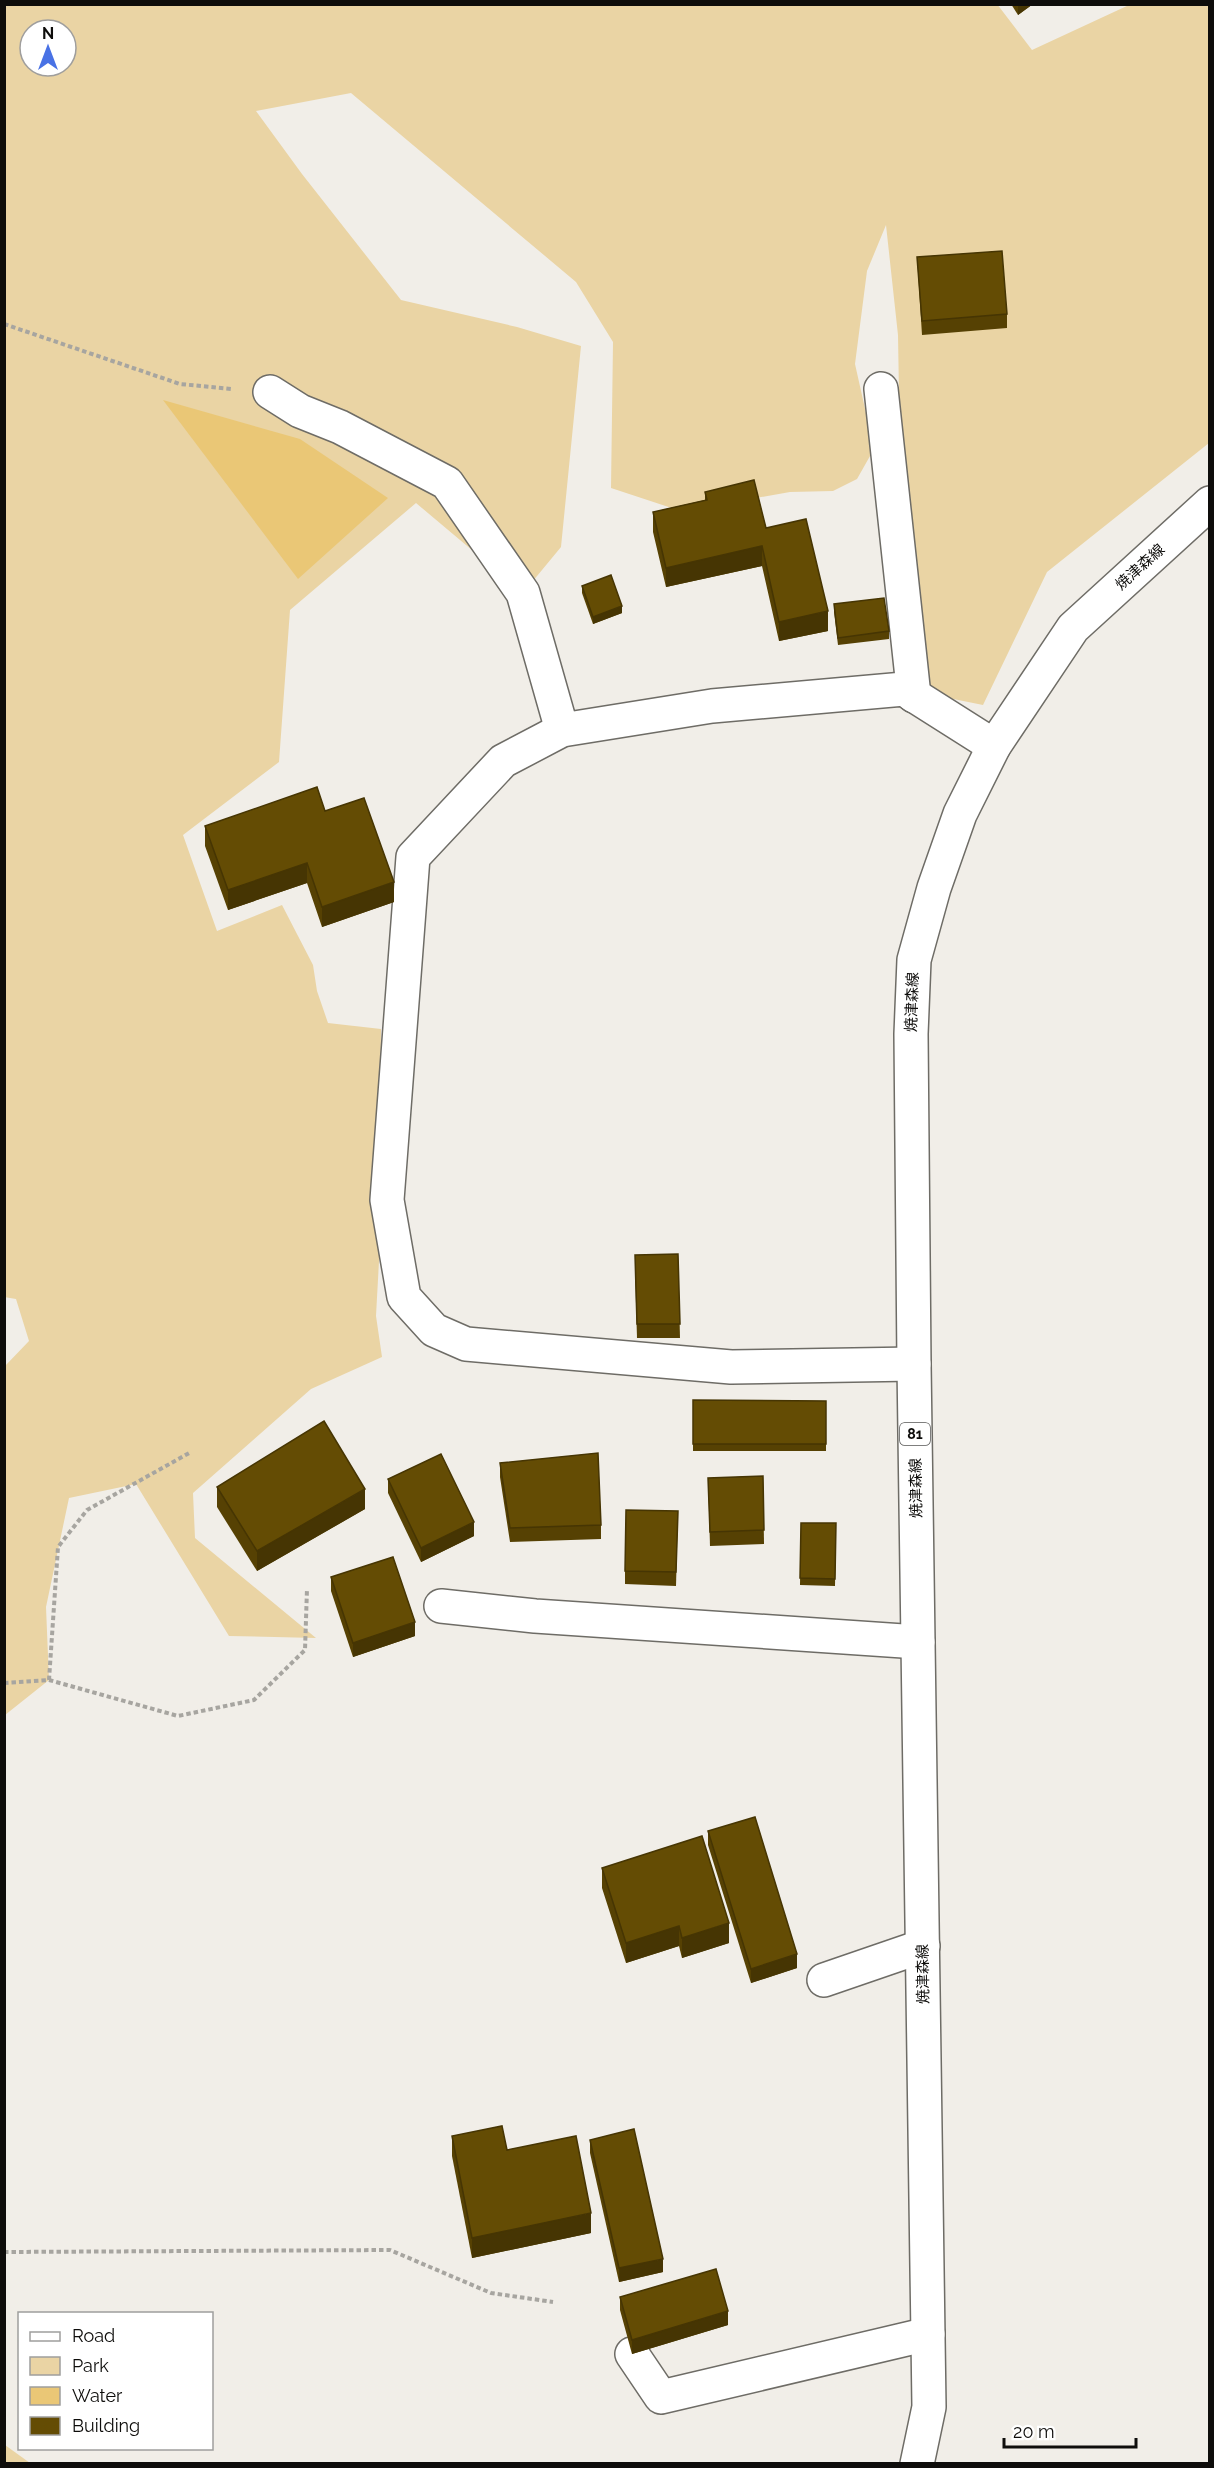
<svg xmlns="http://www.w3.org/2000/svg" width="1214" height="2468" viewBox="0 0 1214 2468" font-family="Raleway,'Noto Sans JP',sans-serif">
	<style>
		.green { fill: #ead4a4; fill-rule: evenodd }
		.water { fill: #eac776 }
		.lines { fill: none; stroke-linecap: round; stroke-linejoin: round }
		.street-casing { stroke: #6e6c66; stroke-width: 36 }
		.primary-casing { stroke: #6e6c66; stroke-width: 36 }
		.path { stroke: #a7a5a0; stroke-width: 4; stroke-dasharray: 4.5 3; stroke-linecap: butt }
		.street { stroke: #fff; stroke-width: 33 }
		.primary { stroke: #fff; stroke-width: 33 }
		.wall { fill: #564103 }
		.shaded-wall { fill: #463503 }
		.building { fill: #644c04; stroke: #463503; stroke-width: 1.5 }
		.labels { text-anchor: middle; stroke-width: 6; stroke-linejoin: round; paint-order: stroke }
		.shield { fill: #fff; stroke: #565654; stroke-width: 1.5 }
		.shield-label { font-size: 14px; font-weight: bold; fill: #0e0d0b }
		.street-label { font-size: 15px; fill: #0e0d0b; stroke: #fff }
	</style>
	<rect width="100%" height="100%" fill="#f1eee8"/>
	<g class="green">
		<path d="M997,4L1032,50L1129,5H1209V443L1047,572L983,705L904,689L898,335L886,225L867,271L855,364L874,449L857,479L833,491L790,492L700,508L702,518L611,488L613,342L576,282L351,93L256,111L302,174L401,300L517,327L581,346L561,547L523,593L416,503L290,610L279,762L183,835L217,931L282,905L313,965L317,991L328,1023L381,1029L379,1261L376,1316L382,1357L311,1389L193,1493L195,1538L316,1638L229,1636L136,1484L69,1498L46,1607L49,1680L5,1715V1366L29,1341L16,1299L4,1297L5,5ZM30,30H66V66H30Z"/>
		<path d="M5,2445L30,2463H5Z"/>
	</g>
	<path class="water" d="M163,400L300,439L388,498L298,579Z"/>
	<g class="lines">
		<defs>
			<g id="street">
				<path d="M881,389L914,696"/>
				<path d="M270,392L300,411L340,427L447,483L523,593L562,730"/>
				<path d="M914,1364L731,1367L466,1344L434,1330L404,1297L387,1200L413,857L503,761L562,730L712,706L904,689L994,746"/>
				<path d="M441,1606L535,1616L918,1642"/>
				<path d="M824,1980L923,1946"/>
				<path d="M632,2354L661,2397L928,2334"/>
			</g>
			<path id="primary" d="M917,2464L929,2407L914,1364L911,1034L914,960L934,888L960,814L994,746L1073,628L1210,503"/>
		</defs>
		<use href="#street" class="street-casing"/>
		<use href="#primary" class="primary-casing"/>
		<g class="path">
			<path d="M4,324L180,384L231,389"/>
			<path d="M49,1680L58,1547L87,1510L191,1452"/>
			<path d="M4,1683L49,1680L178,1716L254,1700L305,1650L307,1589"/>
			<path d="M4,2252L390,2250L491,2293L553,2302"/>
		</g>
		<use href="#street" class="street"/>
		<use href="#primary" class="primary"/>
	</g>
	<g class="wall">
		<path d="M1011,4H1033L1018,15Z"/>
		<path d="M917,257L1007,314V328L922,335Z"/>
		<path d="M705,492L766,528L828,631L779,641L762,566L666,587L653,532V512L705,500Z"/>
		<path d="M582,586L622,613L593,624L582,593Z"/>
		<path d="M834,604L889,631V639L838,645L834,612Z"/>
		<path d="M325,811L394,902L322,927L307,883L228,910L205,846V826Z"/>
		<path d="M678,1254L680,1338H637L635,1269Z"/>
		<path d="M693,1400L826,1401V1451H693Z"/>
		<path d="M500,1463L601,1525V1539L510,1542L500,1477Z"/>
		<path d="M763,1476L764,1544L710,1546L708,1478Z"/>
		<path d="M388,1479L474,1536L421,1562L388,1493Z"/>
		<path d="M217,1487L365,1509L257,1571L217,1507Z"/>
		<path d="M678,1511L676,1586L625,1584V1571Z"/>
		<path d="M801,1523H836L835,1586L800,1585Z"/>
		<path d="M331,1577L415,1636L353,1657L331,1591Z"/>
		<path d="M708,1831L797,1968L751,1983L708,1845Z"/>
		<path d="M602,1868L729,1943L682,1958L679,1946L626,1963L602,1888Z"/>
		<path d="M452,2136L507,2150L591,2233L472,2258L452,2156Z"/>
		<path d="M590,2140L663,2272L619,2282L590,2153Z"/>
		<path d="M620,2297L728,2325L632,2354L620,2310Z"/>
	</g>
	<g class="shaded-wall">
		<path d="M1018,4H1033L1018,15Z"/>
		<path d="M762,546V566L666,587V568Z"/>
		<path d="M622,606V613L593,624V617Z"/>
		<path d="M828,611V631L779,641V622Z"/>
		<path d="M307,863V883L228,910V890Z"/>
		<path d="M394,882V902L322,927V907Z"/>
		<path d="M365,1489V1509L257,1571V1551Z"/>
		<path d="M474,1522V1536L421,1562V1548Z"/>
		<path d="M415,1622V1636L353,1657V1643Z"/>
		<path d="M729,1923V1943L682,1958V1938Z"/>
		<path d="M679,1926V1946L626,1963V1943Z"/>
		<path d="M797,1954V1968L751,1983V1969Z"/>
		<path d="M591,2213V2233L472,2258V2238Z"/>
		<path d="M663,2259V2272L619,2282V2268Z"/>
		<path d="M728,2311V2325L632,2354V2340Z"/>
	</g>
	<g class="building">
		<path d="M1002,251L1007,314L922,321L917,257Z"/>
		<path d="M754,480L766,528L806,519L828,611L779,622L762,546L666,568L653,512L707,500L705,492Z"/>
		<path d="M611,575L622,606L593,617L582,586Z"/>
		<path d="M884,598L889,631L838,638L834,604Z"/>
		<path d="M317,787L325,811L364,798L394,882L322,907L307,863L228,890L205,826Z"/>
		<path d="M678,1254L680,1324H637L635,1255Z"/>
		<path d="M693,1400L826,1401V1444H693Z"/>
		<path d="M324,1421L365,1489L257,1551L217,1487Z"/>
		<path d="M598,1453L601,1525L510,1528L500,1463Z"/>
		<path d="M441,1454L474,1522L421,1548L388,1479Z"/>
		<path d="M763,1476L764,1530L710,1532L708,1478Z"/>
		<path d="M626,1510L678,1511L676,1572L625,1571Z"/>
		<path d="M801,1523H836L835,1579L800,1578Z"/>
		<path d="M393,1557L415,1622L353,1643L331,1577Z"/>
		<path d="M755,1817L797,1954L751,1969L708,1831Z"/>
		<path d="M702,1836L729,1923L682,1938L679,1926L626,1943L602,1868Z"/>
		<path d="M502,2126L507,2150L576,2136L591,2213L472,2238L452,2136Z"/>
		<path d="M634,2129L663,2259L619,2268L590,2140Z"/>
		<path d="M716,2269L728,2311L632,2340L620,2297Z"/>
	</g>
	<g class="labels">
		<rect class="shield" x="900" y="1423" width="30" height="22" rx="4.5"/>
		<g class="shield-label">
			<text x="915" y="1439">81</text>
		</g>
		<g class="street-label">
			<text transform="translate(1140 567) rotate(-42)" y="5">焼津森線</text>
			<text transform="translate(912 1002) rotate(-88)" y="5">焼津森線</text>
			<text transform="translate(916 1488) rotate(-91)" y="5">焼津森線</text>
			<text transform="translate(923 1974) rotate(-91)" y="5">焼津森線</text>
		</g>
	</g>
	<rect width="1214" height="2468" fill="none" stroke="#0e0d0b" stroke-width="12"/>
	<rect x="18" y="2312" width="195" height="138" fill="#ffffff" stroke="#9f9e9d" stroke-width="1.5"/>
	<rect x="30" y="2332" width="30" height="9" fill="#ffffff" stroke="#9f9e9d" stroke-width="1.5"/>
	<text x="72" y="2342" font-size="18" fill="#0e0d0b">Road</text>
	<rect x="30" y="2357" width="30" height="18" fill="#ead4a4" stroke="#9f9e9d" stroke-width="1.5"/>
	<text x="72" y="2372" font-size="18" fill="#0e0d0b">Park</text>
	<rect x="30" y="2387" width="30" height="18" fill="#eac776" stroke="#9f9e9d" stroke-width="1.5"/>
	<text x="72" y="2402" font-size="18" fill="#0e0d0b">Water</text>
	<rect x="30" y="2417" width="30" height="18" fill="#644c04" stroke="#9f9e9d" stroke-width="1.5"/>
	<text x="72" y="2432" font-size="18" fill="#0e0d0b">Building</text>
	<g transform="translate(48 48)"><circle r="28" fill="#ffffff" stroke="#9f9e9d" stroke-width="1.5"/>
	<path d="M0-4.5L10 22L0 15L-10 22Z" fill="#4972e5"/>
	<text y="-9" font-size="16" font-weight="bold" text-anchor="middle" fill="#0e0d0b">N</text>
	</g>
	<path d="M1004 2438v9h132v-9" fill="none" stroke="#0e0d0b" stroke-width="3"/>
	<text x="1013" y="2438" font-size="18" fill="#0e0d0b" stroke="#ffffff" stroke-width="4.5" paint-order="stroke">20 m</text>
</svg>
